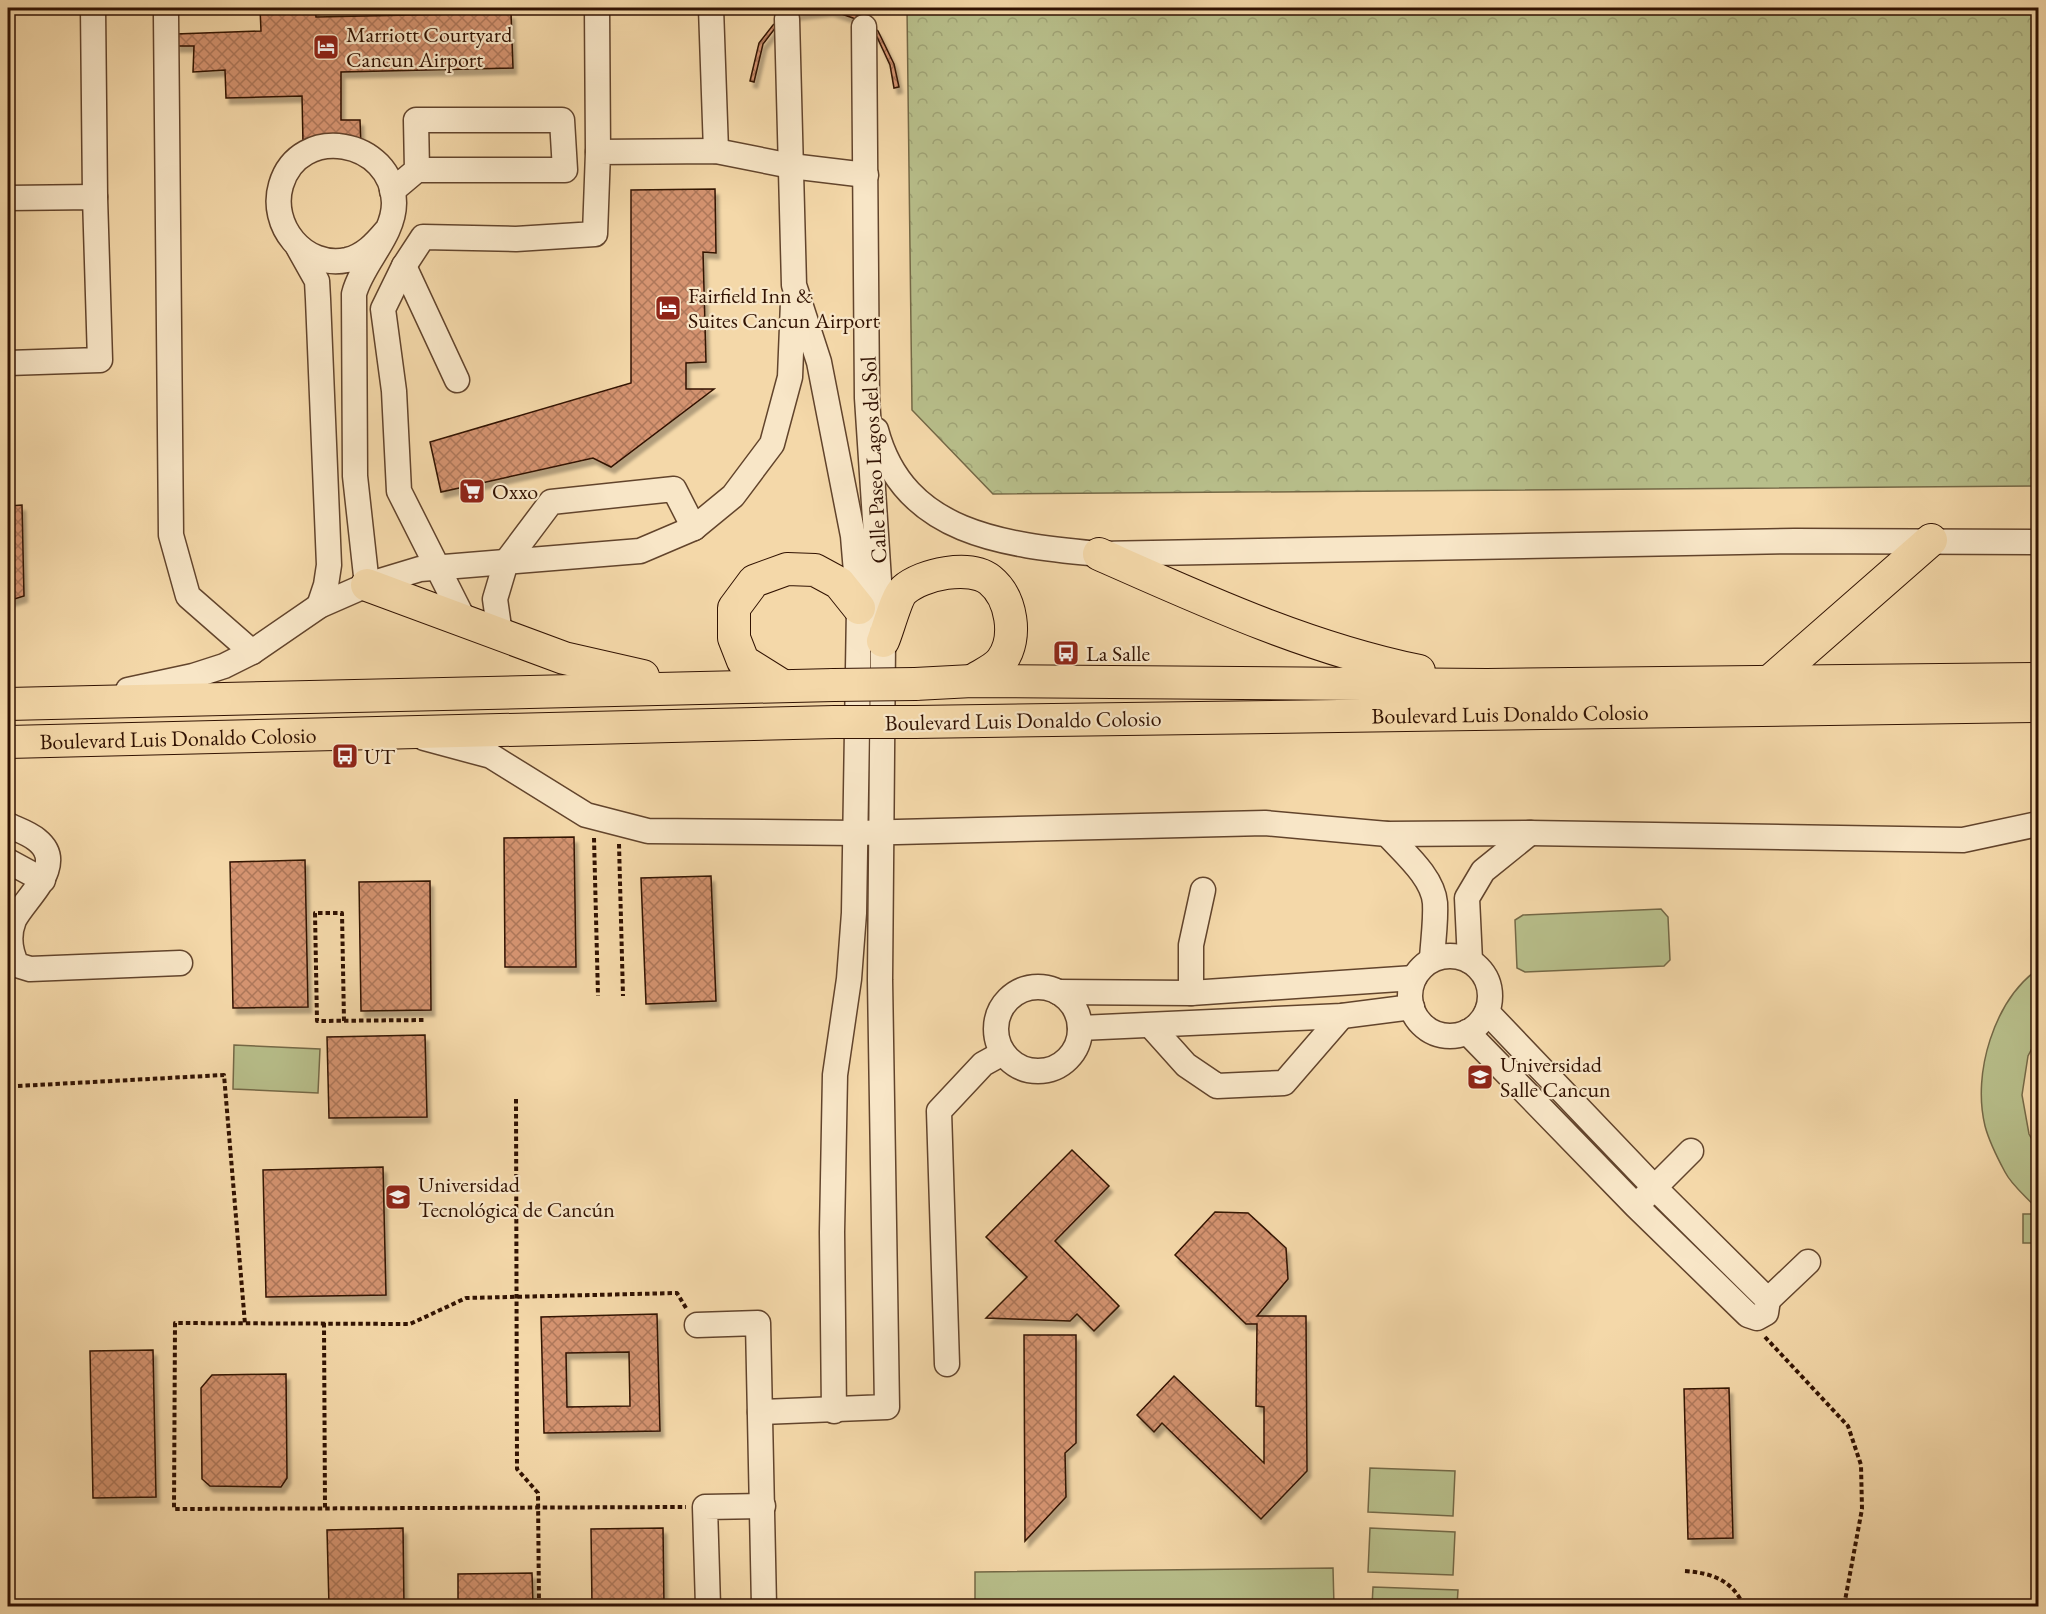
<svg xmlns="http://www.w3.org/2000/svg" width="2046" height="1614" viewBox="0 0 2046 1614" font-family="'EB Garamond',serif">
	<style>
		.forest { fill: url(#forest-crowns); stroke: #746846; stroke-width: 1.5 }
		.pitch { fill: #b8bf8b; stroke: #746846; stroke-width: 1.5 }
		.building { fill: url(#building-cross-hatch); stroke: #311202; stroke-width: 1.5; fill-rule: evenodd; filter: url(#shadow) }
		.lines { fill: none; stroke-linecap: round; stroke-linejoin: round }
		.minor-casing { stroke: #62442c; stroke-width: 27 }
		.major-casing { stroke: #311202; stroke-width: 34 }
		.path { stroke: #311202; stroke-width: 4; stroke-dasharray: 4.5 3; stroke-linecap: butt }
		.minor { stroke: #f8e6c7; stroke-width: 24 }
		.major { stroke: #f4d8a9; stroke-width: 32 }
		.major-bridge-casing { stroke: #311202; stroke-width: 34; stroke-linecap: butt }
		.major-bridge { stroke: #f4d8a9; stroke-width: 32 }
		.labels { text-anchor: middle; stroke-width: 4.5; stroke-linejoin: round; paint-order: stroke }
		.poi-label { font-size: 22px; fill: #311202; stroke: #f8e6c7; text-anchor: start }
		.street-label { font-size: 22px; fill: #311202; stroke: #f8e6c7 }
	</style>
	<defs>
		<pattern id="forest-crowns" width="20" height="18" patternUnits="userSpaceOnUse" patternTransform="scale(1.5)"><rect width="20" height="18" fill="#b8bf8b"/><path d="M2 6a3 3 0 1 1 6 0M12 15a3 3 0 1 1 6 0" fill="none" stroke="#9fa376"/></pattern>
		<pattern id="building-cross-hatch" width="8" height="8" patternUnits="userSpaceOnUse" patternTransform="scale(1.5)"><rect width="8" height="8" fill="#d49370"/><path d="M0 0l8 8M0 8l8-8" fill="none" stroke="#ad775a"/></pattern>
		<filter id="shadow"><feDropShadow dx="3.5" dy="6" stdDeviation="1.5" flood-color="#0004"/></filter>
	</defs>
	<rect width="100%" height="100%" fill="#f4d8a9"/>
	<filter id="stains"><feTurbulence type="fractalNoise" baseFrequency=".00333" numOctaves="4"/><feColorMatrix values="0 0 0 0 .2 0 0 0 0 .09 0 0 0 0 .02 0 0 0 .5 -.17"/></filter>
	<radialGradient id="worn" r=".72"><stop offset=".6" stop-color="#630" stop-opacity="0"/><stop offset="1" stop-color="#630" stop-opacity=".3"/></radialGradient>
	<path class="forest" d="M907,8H2038V486L993,494L912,410Z"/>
	<g class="pitch">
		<path d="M1661,909L1668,917L1670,960L1664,966L1525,972L1517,968L1515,920L1523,915Z"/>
		<path d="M2038,969V1037L2028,1056L2022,1095L2029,1134L2038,1150V1210C2028,1198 2012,1186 2005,1172C1998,1159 1989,1141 1985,1126C1972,1073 1994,1001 2038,969Z"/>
		<rect x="8" y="986" width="2" height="181"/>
		<path d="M234,1045L320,1049L318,1093L233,1089Z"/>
		<rect x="2023" y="1214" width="15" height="29"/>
		<path d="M1370,1468L1455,1471L1453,1516L1368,1512Z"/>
		<path d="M1370,1528L1455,1532L1453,1575L1368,1572Z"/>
		<path d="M1333,1568L1334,1606H975V1572Z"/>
		<path d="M1373,1587L1458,1590L1457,1606H1372Z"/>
	</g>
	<g class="building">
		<path d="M260,8H315L316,17L511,13L513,68L341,72V120H360L361,148L303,143L302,96L226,98L225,70L193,72L194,46H176V34L261,31Z"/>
		<path d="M805,8H837L853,12L878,31L894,64L899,87L894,88L890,65L877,37L853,18L830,10L795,14L776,27L763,44L754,82L750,81L759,43L773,25L793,10Z"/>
		<path d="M715,189L716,253L703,252L706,362L686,363V389H714L611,467L593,458L441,492L430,442L631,383V190Z"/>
		<path d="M22,505L24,596L8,601V506Z"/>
		<path d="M574,837L576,967H505L504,838Z"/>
		<path d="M305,860L308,1007L233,1008L230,862Z"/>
		<path d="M711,876L716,1001L646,1004L641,878Z"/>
		<path d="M430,881L431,1010L361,1011L359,882Z"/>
		<path d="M425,1035L427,1117L329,1118L327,1037Z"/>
		<path d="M1072,1150L1109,1186L1055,1241L1119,1306L1094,1331L1077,1314L1070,1321L986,1318L1027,1277L986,1237Z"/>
		<path d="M383,1167L386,1295L266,1297L263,1170Z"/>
		<path d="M1215,1212L1248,1213L1286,1248L1288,1279L1257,1316H1306L1307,1471L1261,1519L1162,1423L1154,1432L1137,1415L1174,1376L1264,1463V1407L1256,1406L1257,1324H1246L1175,1255Z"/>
		<path d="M657,1314L660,1431L544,1433L541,1317ZM629,1352L630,1406L567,1407L566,1353Z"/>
		<path d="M1024,1335H1076V1443L1065,1453L1066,1497L1025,1541Z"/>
		<path d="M153,1350L156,1497L93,1498L90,1351Z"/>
		<path d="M286,1374L287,1478L281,1487L210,1486L202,1479L201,1388L212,1375Z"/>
		<path d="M1729,1388L1733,1538L1688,1539L1684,1389Z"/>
		<path d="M403,1528L404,1606H329L327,1530Z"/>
		<path d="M663,1528L664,1606H592L591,1529Z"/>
		<path d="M532,1573L533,1606H458V1574Z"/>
	</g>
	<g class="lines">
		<defs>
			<g id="minor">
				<path d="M93,8L95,197"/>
				<path d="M597,8L598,152"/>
				<path d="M711,8L716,151"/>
				<path d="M166,16L171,535L188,596L252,652"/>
				<path d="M787,19L794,285L819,362L853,536L859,608L854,913L849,979L835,1075L832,1232L834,1411"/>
				<path d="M392,191L417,170H565L562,120H416L417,170"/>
				<path d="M8,198L95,197L100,360L8,363"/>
				<path d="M298,247L317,281L318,299L329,565L326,585L319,606"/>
				<path d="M404,266L457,380"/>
				<path d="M876,430C904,536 1008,545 1099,554L1795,541L2038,542"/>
				<path d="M367,585L355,476L354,294C362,263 394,236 394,203C393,139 299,123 281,185C269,225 304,269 347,260C364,256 375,244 386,231"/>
				<path d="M464,620L399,491L394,391L383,309L404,266L423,237L516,239L595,234L598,152L716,151L791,166L866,175"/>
				<path d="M500,634L495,599L506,562L551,502L674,489L694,528"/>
				<path d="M128,690L193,676L224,666L252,652L319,606L367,585L420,569L640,551L694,528L733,496L772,444L790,377L793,302"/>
				<path d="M424,738L491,756L586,815L648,831L857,833L1265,823L1387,834L1530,833L1963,840L2038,824"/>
				<path d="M8,825C16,829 29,833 37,840C68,865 25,898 14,920C8,935 10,951 17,965L30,969L180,963"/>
				<path d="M1387,834C1404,853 1433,877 1435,903C1436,921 1433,941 1432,959"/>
				<path d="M8,861L43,880"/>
				<circle cx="1450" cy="996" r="40"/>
				<path d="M1470,961L1467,898L1483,871L1530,833"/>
				<circle cx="1038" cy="1029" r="42"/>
				<path d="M1058,992L1191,993L1414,978"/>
				<path d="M1191,993V945L1203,890"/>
				<path d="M1151,1026L1186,1065L1217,1086L1284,1083L1342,1016"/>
				<path d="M1080,1028L1342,1016L1412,1007"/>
				<path d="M1467,1032L1636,1206L1748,1315L1757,1318L1766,1313L1768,1300L1655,1188L1487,1012"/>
				<path d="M1644,1198L1691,1151"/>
				<path d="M1768,1300L1808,1262"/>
				<path d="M697,1325L758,1323L764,1606"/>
				<path d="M947,1364L939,1111L983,1064L1003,1053"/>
				<path d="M760,1412L887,1407L880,980L883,641L867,398L864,27"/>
				<path d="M708,1606L705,1507L763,1506"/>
			</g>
			<g id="major">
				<path d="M1099,554C1203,600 1307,648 1419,671"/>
				<path d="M367,585L564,658L643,676"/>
				<path d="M883,641C888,630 896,597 904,590C922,574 970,564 990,580C1012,598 1018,638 1002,660C996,669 981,675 972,681"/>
				<path d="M1769,682L1931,540"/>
				<path d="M915,684L972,681L1487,685L2038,679"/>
				<path d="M783,686L743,661L734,638V608L754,581L787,569L815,570L839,583L859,608"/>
				<path d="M8,704L834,685"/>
				<path id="s1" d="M914,722L2038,706"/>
				<path id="s2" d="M8,742L835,722"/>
			</g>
		</defs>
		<use href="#minor" class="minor-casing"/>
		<use href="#major" class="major-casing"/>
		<g class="path">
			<path d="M594,838L598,996"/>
			<path d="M619,844L623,996"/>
			<path d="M344,1021L342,913H315L317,1021L426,1020"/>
			<path d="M18,1086L224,1075L245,1324"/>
			<path d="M516,1099L517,1469L538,1493L539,1606"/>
			<path d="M686,1308L677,1293L466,1298L410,1324L175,1323L174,1509L686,1507"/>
			<path d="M324,1323L325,1508"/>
			<path d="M1765,1337L1848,1426L1861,1465L1862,1509L1844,1606"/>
			<path d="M1685,1571C1712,1573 1732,1580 1744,1606"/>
		</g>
		<use href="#minor" class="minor"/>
		<use href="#major" class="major"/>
		<defs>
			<g id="major-bridge">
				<path d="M834,685L915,684"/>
				<path d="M835,722H914"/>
			</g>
		</defs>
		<use href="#major-bridge" class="major-bridge-casing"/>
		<use href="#major-bridge" class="major-bridge"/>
	</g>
	<defs>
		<symbol id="hotel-square" viewBox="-11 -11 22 22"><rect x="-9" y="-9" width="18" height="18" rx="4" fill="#8f2418" stroke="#f8e6c7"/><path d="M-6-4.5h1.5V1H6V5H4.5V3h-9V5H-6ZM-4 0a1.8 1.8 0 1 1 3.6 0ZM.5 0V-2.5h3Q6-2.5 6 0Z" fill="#fff"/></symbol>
		<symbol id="supermarket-square" viewBox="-11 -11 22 22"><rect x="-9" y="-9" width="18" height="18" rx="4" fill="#8f2418" stroke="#f8e6c7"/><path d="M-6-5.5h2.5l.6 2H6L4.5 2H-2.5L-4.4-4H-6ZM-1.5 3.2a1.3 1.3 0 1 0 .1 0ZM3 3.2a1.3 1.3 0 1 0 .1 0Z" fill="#fff"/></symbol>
		<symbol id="bus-square" viewBox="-11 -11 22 22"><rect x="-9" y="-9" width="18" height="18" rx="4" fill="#8f2418" stroke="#f8e6c7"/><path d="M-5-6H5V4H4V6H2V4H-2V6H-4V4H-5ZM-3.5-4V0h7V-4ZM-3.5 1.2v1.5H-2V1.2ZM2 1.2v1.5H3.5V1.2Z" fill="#fff"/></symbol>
		<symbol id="university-square" viewBox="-11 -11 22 22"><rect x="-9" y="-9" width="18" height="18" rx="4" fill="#8f2418" stroke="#f8e6c7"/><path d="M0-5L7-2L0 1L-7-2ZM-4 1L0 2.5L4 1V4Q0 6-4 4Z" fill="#fff"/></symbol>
	</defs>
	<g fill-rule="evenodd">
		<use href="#hotel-square" x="311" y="32" width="30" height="30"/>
		<use href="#hotel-square" x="653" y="293" width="30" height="30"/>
		<use href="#supermarket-square" x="457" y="476" width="30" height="30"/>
		<use href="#bus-square" x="1051" y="638" width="30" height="30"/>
		<use href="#bus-square" x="330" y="741" width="30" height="30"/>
		<use href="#university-square" x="1465" y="1062" width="30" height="30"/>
		<use href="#university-square" x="383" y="1182" width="30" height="30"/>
	</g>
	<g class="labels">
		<g class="poi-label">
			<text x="346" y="42">Marriott Courtyard<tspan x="346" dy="25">Cancun Airport</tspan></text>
			<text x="688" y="303">Fairfield Inn &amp;<tspan x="688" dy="25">Suites Cancun Airport</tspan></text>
			<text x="492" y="499">Oxxo</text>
			<text x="1086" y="661">La Salle</text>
			<text x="364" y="764">UT</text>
			<text x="1500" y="1072">Universidad<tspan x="1500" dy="25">Salle Cancun</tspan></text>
			<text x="418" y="1192">Universidad<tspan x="418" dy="25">Tecnológica de Cancún</tspan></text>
		</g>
		<g class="street-label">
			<text transform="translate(873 460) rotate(-93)" y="8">Calle Paseo Lagos del Sol</text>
			<text dy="8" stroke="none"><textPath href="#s1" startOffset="596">Boulevard Luis Donaldo Colosio</textPath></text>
			<text transform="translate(1023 720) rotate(-1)" y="8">Boulevard Luis Donaldo Colosio</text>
			<text dy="8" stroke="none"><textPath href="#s2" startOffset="170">Boulevard Luis Donaldo Colosio</textPath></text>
		</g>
	</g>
	<rect width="2046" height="1614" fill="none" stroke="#f4d8a9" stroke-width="30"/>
	<rect x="9" y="9" width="2028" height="1596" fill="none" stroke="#311202" stroke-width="3"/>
	<rect x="15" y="15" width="2016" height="1584" fill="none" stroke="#311202" stroke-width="1.5"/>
	<rect width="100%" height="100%" filter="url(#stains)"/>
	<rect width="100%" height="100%" fill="url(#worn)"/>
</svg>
